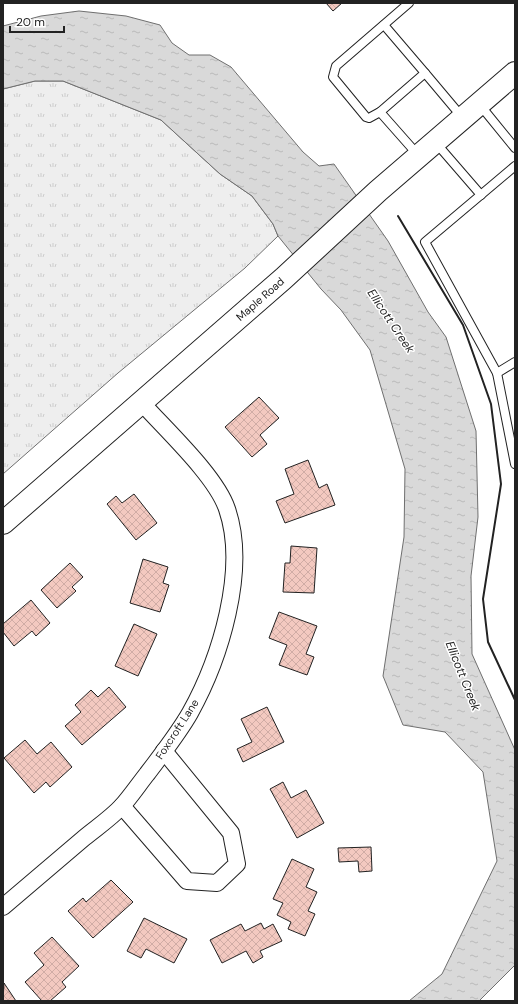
<svg xmlns="http://www.w3.org/2000/svg" width="518" height="1004" viewBox="0 0 518 1004" font-family="'DM Sans',sans-serif">
	<style>
		.grass { fill: url(#grass-tufts); stroke: #6f6f6f }
		.water { fill: url(#water-ripples); stroke: #6f6f6f }
		.building { fill: url(#building-cross-hatch); stroke: #222 }
		.lines { fill: none; stroke-linecap: round; stroke-linejoin: round }
		.service-casing { stroke: #222; stroke-width: 10 }
		.minor-casing { stroke: #222; stroke-width: 18 }
		.secondary-casing { stroke: #222; stroke-width: 24 }
		.service { stroke: #fff; stroke-width: 8 }
		.minor { stroke: #fff; stroke-width: 16 }
		.secondary { stroke: #fff; stroke-width: 22 }
		.wall { stroke: #222; stroke-width: 2 }
		.labels { text-anchor: middle; stroke-width: 3; stroke-linejoin: round; paint-order: stroke }
		.street-label { font-size: 11px; fill: #222; stroke: #fff }
		.water-label { font-size: 12px; font-style: italic; fill: #222; stroke: #fff }
	</style>
	<defs>
		<pattern id="grass-tufts" width="24" height="20" patternUnits="userSpaceOnUse"><rect width="24" height="20" fill="#eee"/><path d="M3 7l-1-3M5 7V3M7 7l1-3M15 17l-1-3M17 17v-4M19 17l1-3" fill="none" stroke="#ccc"/></pattern>
		<pattern id="water-ripples" width="26" height="14" patternUnits="userSpaceOnUse"><rect width="26" height="14" fill="#d9d9d9"/><path d="M2 4q2-2 4 0t4 0M15 11q2-2 4 0t4 0" fill="none" stroke="#bababa"/></pattern>
		<pattern id="building-cross-hatch" width="8" height="8" patternUnits="userSpaceOnUse"><rect width="8" height="8" fill="#f3c9c0"/><path d="M0 0l8 8M0 8l8-8" fill="none" stroke="#d0aca5"/></pattern>
	</defs>
	<rect width="100%" height="100%" fill="#fff"/>
	<path class="grass" d="M35,81H63L161,120L220,174L252,196L273,224L278,236L245,268L118,373L3,474V89Z"/>
	<path class="water" d="M79,11L126,16L160,25L172,43L189,55H210L231,67L303,152L319,166L334,164L388,241L428,312L446,337L476,431L478,517L471,576L472,654L515,750V965L479,1001H409L442,974L497,861L483,772L445,732L403,725L383,676L404,537L405,469L370,350L341,310L321,289L278,236L273,224L252,196L220,174L161,120L63,81H35L3,89V26L41,16Z"/>
	<g class="building">
		<path d="M326,3H342L333,11Z"/>
		<path d="M259,397L279,418L260,435L267,444L252,457L225,427Z"/>
		<path d="M308,460L319,488L327,484L335,505L285,523L276,501L294,494L285,469Z"/>
		<path d="M134,494L157,523L136,540L107,504L116,496L122,503Z"/>
		<path d="M291,546L317,548L314,593L283,592L285,563H290Z"/>
		<path d="M143,559L168,567L163,583L169,585L160,612L130,603Z"/>
		<path d="M70,563L83,577L72,587L76,591L57,608L41,590Z"/>
		<path d="M31,600L50,623L36,636L32,631L14,646L3,632V624Z"/>
		<path d="M279,612L317,626L306,654L314,657L307,675L279,665L287,645L269,638Z"/>
		<path d="M134,624L157,634L138,676L115,666Z"/>
		<path d="M109,687L126,707L82,745L65,726L81,712L75,705L91,690L98,697Z"/>
		<path d="M267,707L284,742L243,762L237,749L252,742L241,719Z"/>
		<path d="M25,740L37,754L51,742L72,767L50,787L46,782L34,793L4,758Z"/>
		<path d="M283,782L291,798L306,790L324,823L297,838L270,789Z"/>
		<path d="M371,847L372,871L359,872L358,861L339,862L338,848Z"/>
		<path d="M292,859L314,869L306,887L317,892L308,911L315,914L305,936L288,929L291,922L277,915L283,903L273,899Z"/>
		<path d="M111,880L133,902L93,938L68,911L83,898L86,902Z"/>
		<path d="M144,918L187,939L174,963L146,949L141,958L127,951Z"/>
		<path d="M261,923L264,929L273,924L282,941L260,951L263,957L253,963L246,951L222,963L210,940L241,924L245,931Z"/>
		<path d="M52,937L79,966L62,982L66,987L50,1001H42L25,982L44,965L34,953Z"/>
		<path d="M4,983L16,1001H3Z"/>
	</g>
	<g class="lines">
		<defs>
			<g id="service">
				<path d="M409,3L336,66L333,77L366,117L369,118L380,112L425,73L462,117"/>
				<path d="M384,25L425,73"/>
				<path d="M480,105L515,148"/>
				<path d="M380,112L418,155"/>
				<path d="M436,143L481,195"/>
				<path d="M515,166L425,242L497,373L515,362"/>
				<path d="M497,373L515,464"/>
			</g>
			<g id="minor">
				<path d="M122,806L187,881L217,883L237,864L231,833L164,751"/>
				<path d="M3,907C30,884 57,861 84,838C96,828 111,818 122,806C131,796 139,784 147,774C162,754 178,734 190,713C220,659 248,570 227,509C216,476 166,430 142,403"/>
			</g>
			<path id="secondary" d="M3,523L284,278L378,191L515,73"/>
		</defs>
		<use href="#service" class="service-casing"/>
		<use href="#minor" class="minor-casing"/>
		<use href="#secondary" class="secondary-casing"/>
		<use href="#service" class="service"/>
		<use href="#minor" class="minor"/>
		<use href="#secondary" class="secondary"/>
		<path class="wall" d="M398,216L463,325L491,404L501,484L483,599L488,642L515,700"/>
	</g>
	<g class="labels">
		<g class="street-label">
			<text transform="translate(260 299) rotate(-41)" y="4">Maple Road</text>
			<text transform="translate(177 729) rotate(-57)" y="4">Foxcroft Lane</text>
		</g>
		<g class="water-label">
			<text transform="translate(391 321) rotate(56)" y="4">Ellicott Creek</text>
			<text transform="translate(463 676) rotate(68)" y="4">Ellicott Creek</text>
		</g>
	</g>
	<rect width="518" height="1004" fill="none" stroke="#222222" stroke-width="8"/>
	<path d="M10 26v6h54v-6" fill="none" stroke="#222222" stroke-width="2"/>
	<text x="16" y="26" font-size="12" fill="#222222" stroke="#ffffff" stroke-width="3" paint-order="stroke">20 m</text>
</svg>
